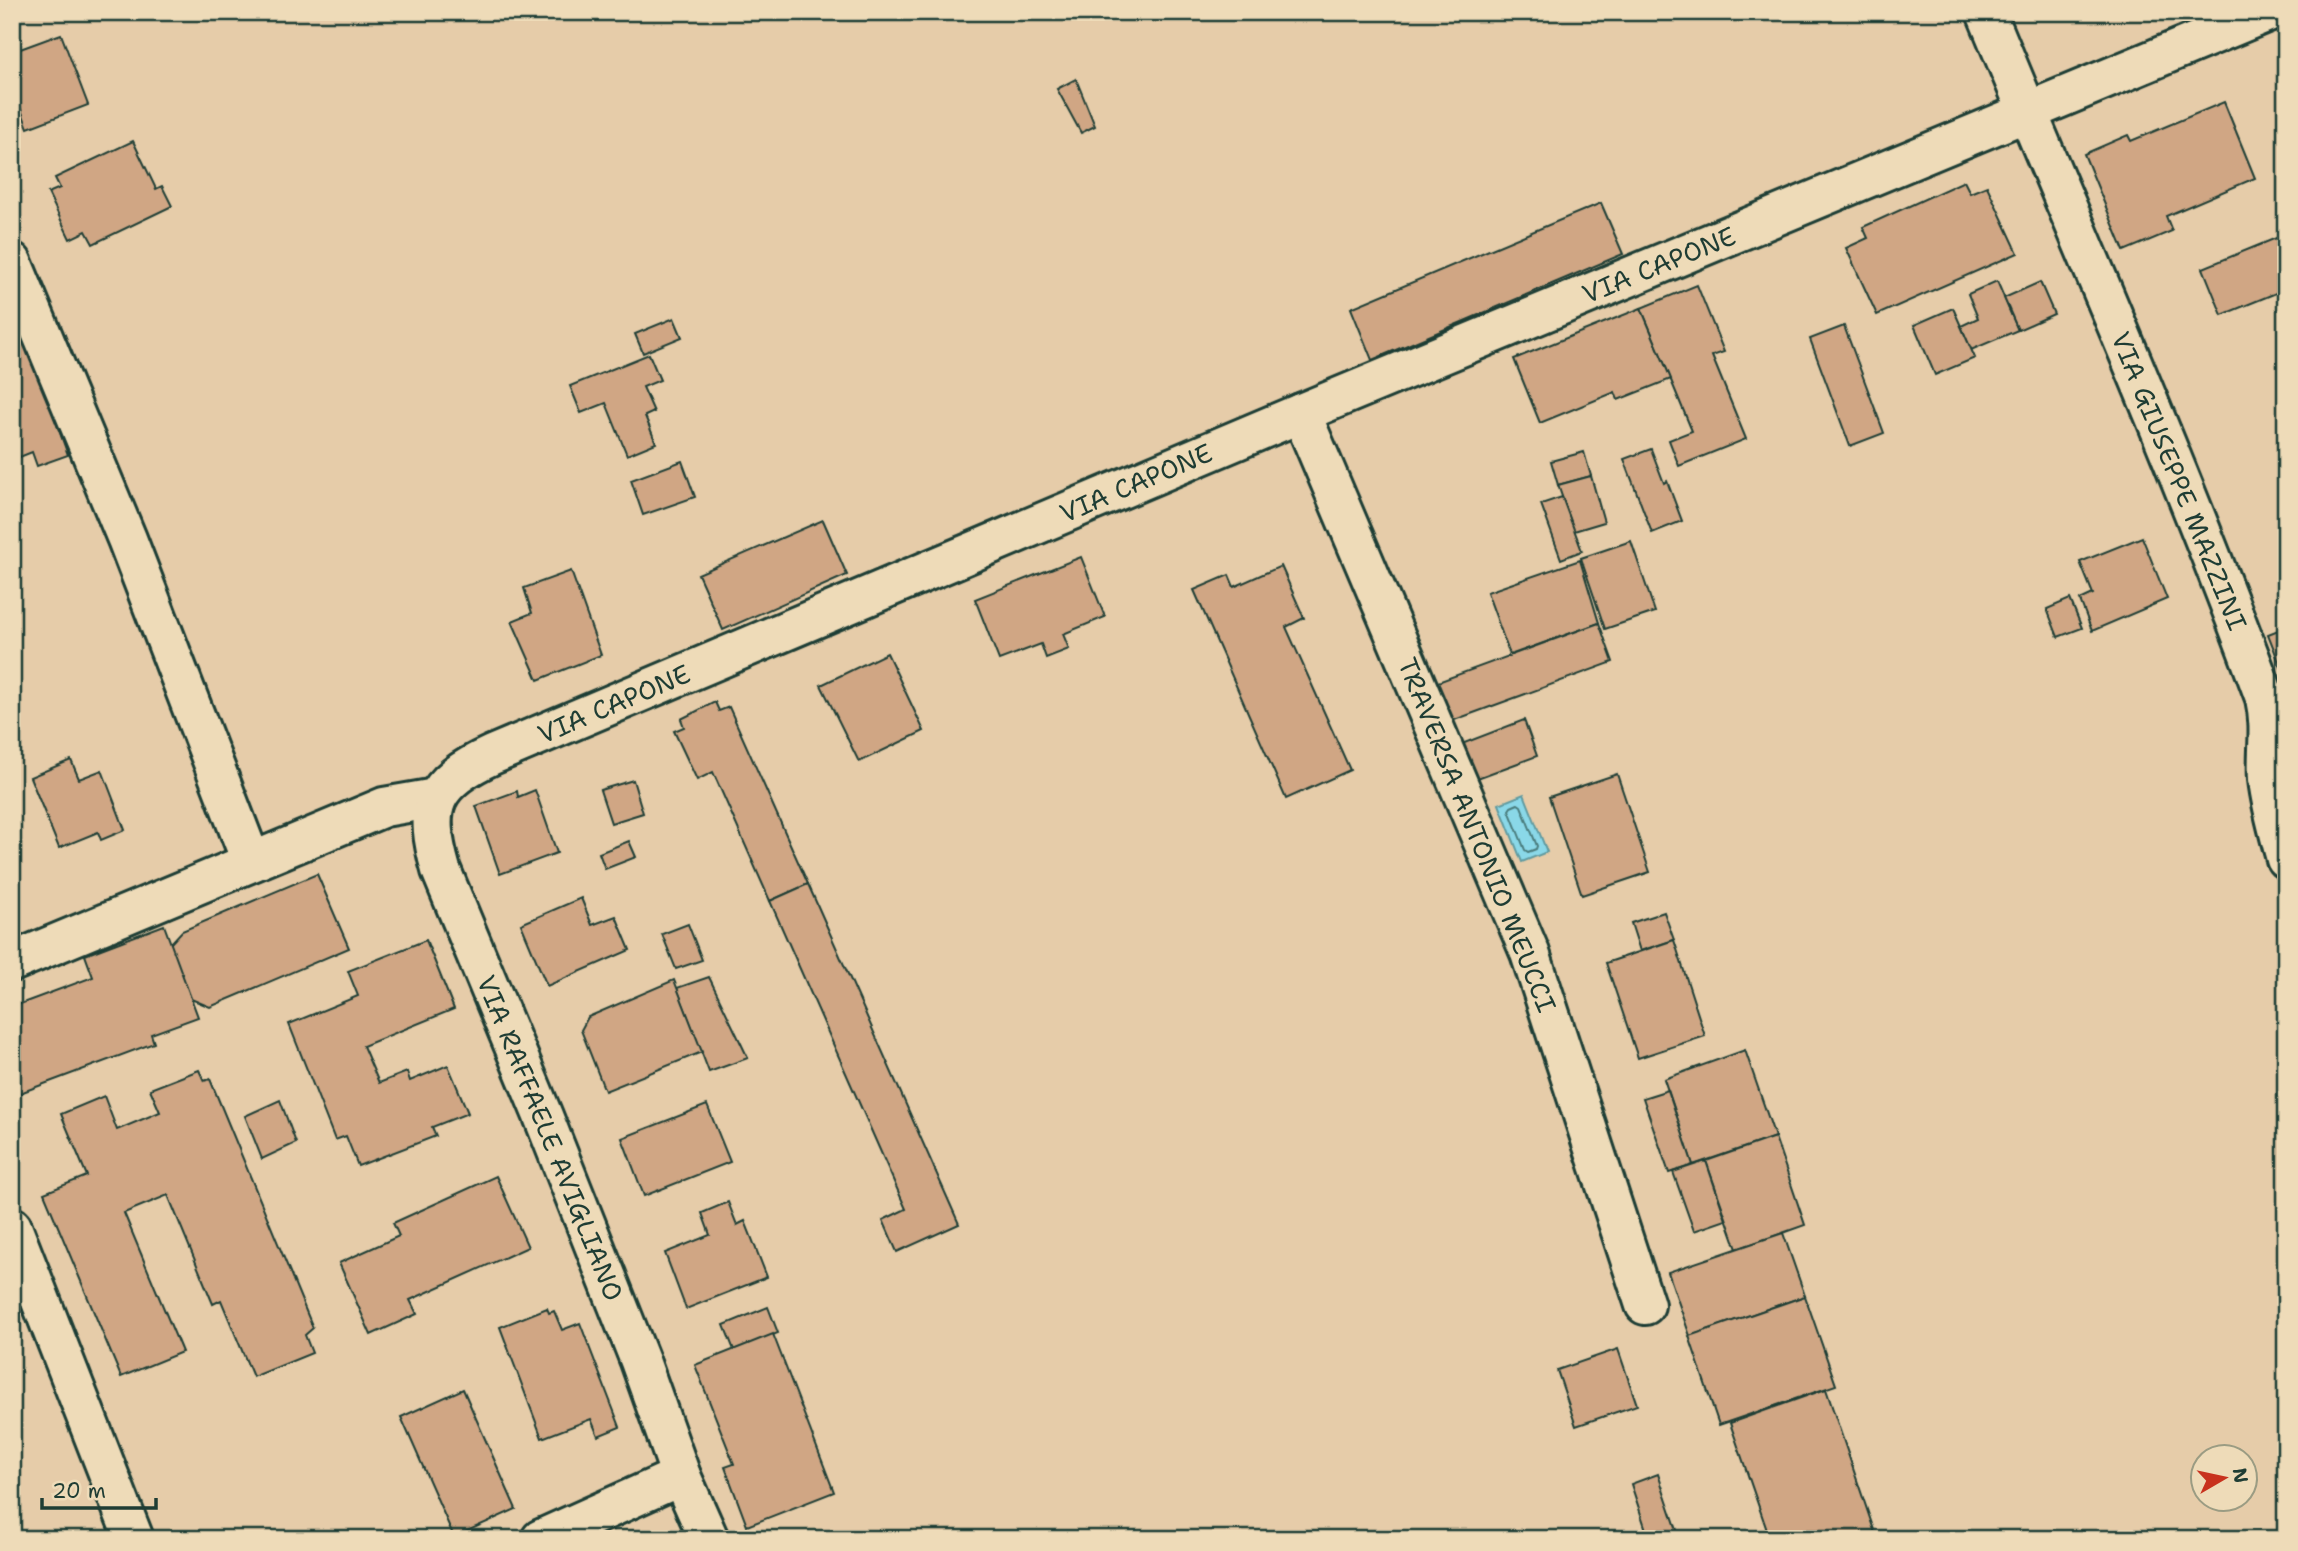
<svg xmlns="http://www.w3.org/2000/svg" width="2298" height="1551" viewBox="0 0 2298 1551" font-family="'Shantell Sans',sans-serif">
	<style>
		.water { fill: #8ad8e8; stroke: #5f9aa0; stroke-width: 2 }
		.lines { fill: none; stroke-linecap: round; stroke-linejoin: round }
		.shore { stroke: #4a7b7c; stroke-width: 2 }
		.building { fill: #d0a684; stroke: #1f3d34; stroke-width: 2 }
		.minor-casing { stroke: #1f3d34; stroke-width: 44 }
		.minor { stroke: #eedbb8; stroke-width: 38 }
		.labels { text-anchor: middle; stroke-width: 7; stroke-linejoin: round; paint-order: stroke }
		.street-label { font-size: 26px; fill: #1f3d34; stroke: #eedbb8 }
	</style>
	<rect width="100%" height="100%" fill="#e6cca9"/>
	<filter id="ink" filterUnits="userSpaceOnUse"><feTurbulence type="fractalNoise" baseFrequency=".0143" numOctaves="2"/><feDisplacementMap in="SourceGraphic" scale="14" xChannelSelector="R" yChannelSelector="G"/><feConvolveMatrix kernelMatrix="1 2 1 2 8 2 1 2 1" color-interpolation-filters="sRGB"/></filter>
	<g filter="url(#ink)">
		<path class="water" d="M1524,794L1547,852L1522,862L1499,804Z"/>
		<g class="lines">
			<path class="shore" d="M1518,804L1521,806L1537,846L1536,849L1528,852L1525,850L1509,810L1511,807Z"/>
		</g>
		<g class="building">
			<path d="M61,34L88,105L28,128L12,86V52Z"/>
			<path d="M1076,79L1095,126L1081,133L1057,89Z"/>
			<path d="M2224,102L2255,178L2166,216L2172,231L2124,251L2084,154L2128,135L2131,141Z"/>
			<path d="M133,141L156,189L162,186L172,206L93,244L86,231L70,239L48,193L60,188L55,178Z"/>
			<path d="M1964,181L1970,193L1987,186L2018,253L1877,315L1846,248L1868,238L1863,227Z"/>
			<path d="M1601,203L1623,254L1372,360L1351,308Z"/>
			<path d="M2286,234V289L2222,315L2203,268Z"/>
			<path d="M1997,281L2018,330L1971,350L1961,326L1978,318L1968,294Z"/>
			<path d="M2040,282L2054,314L2018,330L2004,298Z"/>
			<path d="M1697,285L1724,352L1712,356L1746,439L1679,466L1669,440L1692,431L1641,308Z"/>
			<path d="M12,301L68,455L37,466L32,452L12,460Z"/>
			<path d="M1641,308L1671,379L1618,400L1615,392L1540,423L1514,359Z"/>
			<path d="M1953,308L1975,358L1935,375L1914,325Z"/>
			<path d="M674,318L682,337L643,353L635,334Z"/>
			<path d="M1844,326L1884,433L1850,446L1810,339Z"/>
			<path d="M649,354L660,380L643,387L654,412L645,416L656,443L627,455L606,403L581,413L570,386Z"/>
			<path d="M1651,449L1664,483L1667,481L1682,521L1652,533L1624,459Z"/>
			<path d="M1584,452L1591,476L1558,485L1551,461Z"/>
			<path d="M682,461L695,497L643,515L631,480Z"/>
			<path d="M1591,476L1604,522L1574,531L1558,485Z"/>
			<path d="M1562,497L1582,551L1561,559L1541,504Z"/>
			<path d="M823,520L847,575L723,630L698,574Z"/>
			<path d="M2142,537L2167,599L2092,631L2080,600L2093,594L2080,562Z"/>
			<path d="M1631,541L1655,612L1605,629L1581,558Z"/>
			<path d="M1081,557L1105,617L1063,634L1069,649L1046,658L1041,644L999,660L975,599Z"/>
			<path d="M1580,560L1599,623L1510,655L1487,592Z"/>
			<path d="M1281,566L1304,618L1286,627L1350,770L1286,799L1194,590L1229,575L1234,587Z"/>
			<path d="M571,571L601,655L538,680L512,621L532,613L524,588Z"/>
			<path d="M2070,599L2082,628L2058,637L2047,609Z"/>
			<path d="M1599,623L1613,662L1449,722L1435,683Z"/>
			<path d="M2286,627V680L2268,634Z"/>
			<path d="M887,653L924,731L859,762L821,685Z"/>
			<path d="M715,702L719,711L729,707L808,884L770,901L713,772L697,780L674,731L684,727L681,719Z"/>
			<path d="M1524,720L1537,756L1472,780L1459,745Z"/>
			<path d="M71,760L79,779L102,770L125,830L101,840L98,832L59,848L30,777Z"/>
			<path d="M1617,774L1650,872L1582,895L1549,797Z"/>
			<path d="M633,780L643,813L611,823L600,790Z"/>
			<path d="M535,790L557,853L500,874L476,806L517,791L518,797Z"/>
			<path d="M629,841L636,857L605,869L599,853Z"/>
			<path d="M317,874L349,948L210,1007L191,999L170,944L182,931Z"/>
			<path d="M808,884L959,1224L897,1252L883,1220L906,1209L770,901Z"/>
			<path d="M581,898L592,925L616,916L630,950L547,986L521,924Z"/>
			<path d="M1664,912L1674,940L1640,951L1631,923Z"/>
			<path d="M688,924L702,960L676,969L662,934Z"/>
			<path d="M164,925L198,1017L151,1034L154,1043L12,1096V1007L93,977L85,955Z"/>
			<path d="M426,940L454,1009L363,1046L379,1083L407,1072L410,1081L448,1065L468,1113L432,1127L436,1136L358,1166L346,1136L335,1140L289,1024L358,996L348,971Z"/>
			<path d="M1674,940L1705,1036L1638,1058L1606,963Z"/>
			<path d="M709,977L748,1058L709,1072L677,988Z"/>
			<path d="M674,980L702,1052L605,1091L581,1030L588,1017Z"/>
			<path d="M1745,1050L1775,1137L1693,1165L1664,1079Z"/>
			<path d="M199,1070L204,1081L210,1079L313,1328L305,1335L312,1353L253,1377L221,1300L213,1304L168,1195L124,1213L182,1352L121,1377L44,1193L87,1176L61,1114L104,1096L117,1130L160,1112L150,1089Z"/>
			<path d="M1668,1090L1693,1165L1669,1173L1643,1098Z"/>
			<path d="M280,1100L296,1143L262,1159L245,1116Z"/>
			<path d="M707,1105L730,1162L644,1196L622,1138Z"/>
			<path d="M1775,1137L1805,1225L1737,1249L1706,1161Z"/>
			<path d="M1706,1161L1726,1220L1694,1231L1673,1172Z"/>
			<path d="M496,1176L528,1247L410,1300L417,1314L371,1335L339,1263L399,1236L393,1223Z"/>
			<path d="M728,1202L737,1225L745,1221L767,1277L686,1309L665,1253L710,1235L702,1213Z"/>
			<path d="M1783,1233L1805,1296L1690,1336L1668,1272Z"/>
			<path d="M1805,1296L1836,1385L1719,1425L1689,1336Z"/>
			<path d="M768,1307L778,1333L734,1350L724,1325Z"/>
			<path d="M547,1308L549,1313L554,1311L562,1330L580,1323L620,1427L598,1436L591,1419L542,1438L500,1327Z"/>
			<path d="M773,1334L834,1492L747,1526L725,1467L734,1464L695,1365Z"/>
			<path d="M1618,1349L1637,1405L1576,1426L1557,1370Z"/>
			<path d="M463,1389L516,1509L454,1537L401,1417Z"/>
			<path d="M1826,1389L1877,1539H1770L1730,1423Z"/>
			<path d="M1658,1474L1680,1539H1649L1631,1484Z"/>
		</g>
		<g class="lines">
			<defs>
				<g id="minor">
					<path d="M1986,12C2080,241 2180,466 2265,698C2272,729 2266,750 2268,779C2271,806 2279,833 2286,859"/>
					<path d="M12,262L127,539L251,861"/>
					<path d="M1301,413L1530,953L1645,1305"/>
					<path d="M12,962L384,807L436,798"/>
					<path d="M12,1227L134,1539"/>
					<path d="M541,1539L681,1476"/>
					<path d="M709,1539L681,1476L640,1361L543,1116L441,870C423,807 431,783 492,755L1301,413L2268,12"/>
				</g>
			</defs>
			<use href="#minor" class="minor-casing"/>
			<use href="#minor" class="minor"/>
		</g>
	</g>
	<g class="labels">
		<g class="street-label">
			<text transform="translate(1659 265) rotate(-22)" y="9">VIA CAPONE</text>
			<text transform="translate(2179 481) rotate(68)" y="9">VIA GIUSEPPE MAZZINI</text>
			<text transform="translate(1136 483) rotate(-23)" y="9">VIA CAPONE</text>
			<text transform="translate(614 704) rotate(-23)" y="9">VIA CAPONE</text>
			<text transform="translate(1477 835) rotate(68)" y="9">TRAVERSA ANTONIO MEUCCI</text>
			<text transform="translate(550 1138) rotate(68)" y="9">VIA RAFFAELE AVIGLIANO</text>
		</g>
	</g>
	<rect width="2298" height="1551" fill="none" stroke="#eedbb8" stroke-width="42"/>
	<rect x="21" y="21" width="2256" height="1509" fill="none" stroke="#1f3d34" stroke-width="2.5" filter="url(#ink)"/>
	<g transform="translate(2224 1478) rotate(81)"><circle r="33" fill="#eedbb8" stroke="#9b9c83" stroke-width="2"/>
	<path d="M0-5L12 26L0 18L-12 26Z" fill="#c8321e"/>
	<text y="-10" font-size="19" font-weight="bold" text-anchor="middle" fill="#1f3d34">N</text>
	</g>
	<path d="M42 1498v10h114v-10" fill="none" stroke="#1f3d34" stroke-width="3.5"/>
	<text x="52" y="1498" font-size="21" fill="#1f3d34" stroke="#eedbb8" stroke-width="5" paint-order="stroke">20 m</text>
</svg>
